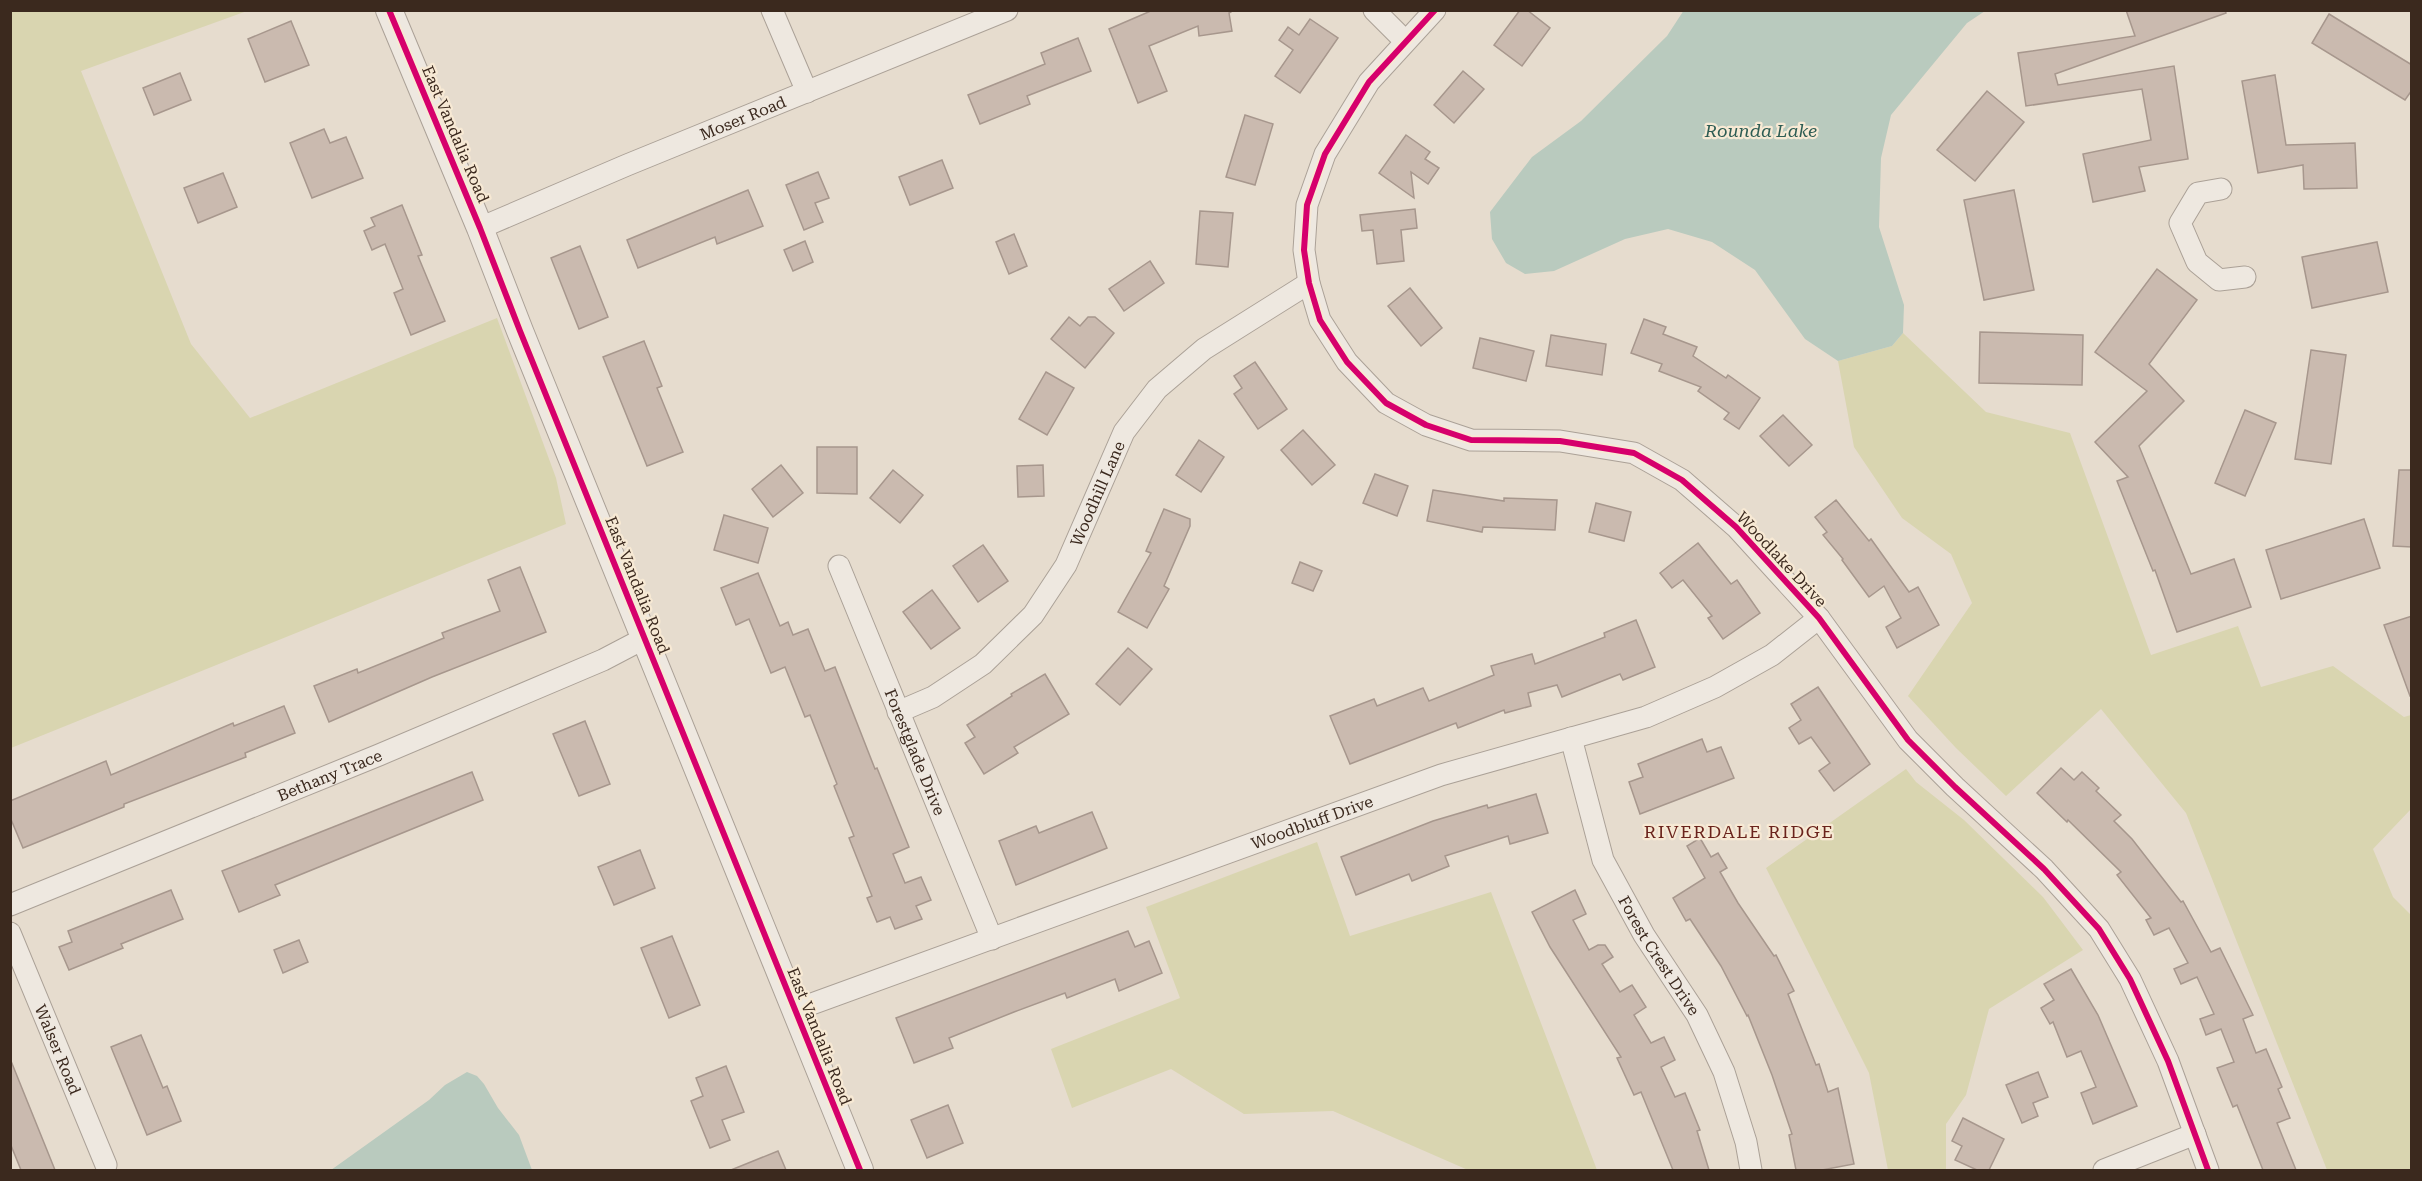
<svg xmlns="http://www.w3.org/2000/svg" width="2422" height="1181" viewBox="0 0 2422 1181" font-family="'Roboto Serif',serif">
	<style>
		.green { fill: #d9d5b0 }
		.water { fill: #b9cabe }
		.building { fill: #cabaaf; stroke: #a7978d; stroke-width: 1.5 }
		.lines { fill: none; stroke-linecap: round; stroke-linejoin: round }
		.minor-casing { stroke: #aba197; stroke-width: 23 }
		.tertiary-casing { stroke: #aba197; stroke-width: 28 }
		.minor { stroke: #eee8e0; stroke-width: 21 }
		.tertiary { stroke: #eee8e0; stroke-width: 26 }
		.cycleway-casing { stroke: #f7e9d4; stroke-width: 10 }
		.cycleway { stroke: #d6006c; stroke-width: 6 }
		.labels { text-anchor: middle; stroke-width: 4.5; stroke-linejoin: round; paint-order: stroke }
		.street-label { font-size: 16px; fill: #3b291e; stroke: #f7e9d4 }
		.water-label { font-size: 18px; font-style: italic; fill: #2d5c53; stroke: #f7e9d4 }
		.neighbourhood-label { font-size: 18px; letter-spacing: 1.5px; fill: #6a231c; stroke: #f7e9d4 }
	</style>
	<rect width="100%" height="100%" fill="#e6dcce"/>
	<g class="green">
		<path d="M11,10L247,11L81,71L191,344L250,418L497,318L556,478L566,524L11,748Z"/>
		<path d="M1903,333L1986,412L2070,433L2151,655L2238,626L2261,687L2333,666L2404,717L2411,715V809L2373,849L2393,897L2411,915V1170H2327L2186,813L2101,709L2006,796L1956,748L1908,696L1972,603L1951,554L1902,518L1854,447L1838,361L1892,346Z"/>
		<path d="M1906,769L1916,782L1964,820L2043,897L2083,950L1989,1009L1966,1095L1946,1124V1170H1888L1869,1073L1766,868Z"/>
		<path d="M1317,842L1350,936L1491,892L1597,1170H1468L1333,1111L1244,1114L1171,1069L1072,1108L1051,1049L1180,998L1146,907Z"/>
	</g>
	<g class="water">
		<path d="M1684,10L1985,11L1967,23L1891,115L1881,158L1879,227L1904,305L1903,333L1892,346L1838,361L1805,339L1755,270L1712,242L1668,229L1625,239L1554,271L1525,274L1506,263L1492,239L1490,212L1532,157L1581,121L1667,36Z"/>
		<path d="M467,1072L477,1076L484,1084L498,1108L519,1135L532,1170H331L429,1100L445,1085Z"/>
	</g>
	<g class="building">
		<path d="M1153,10H1234L1229,13L1232,31L1199,36L1198,26L1149,46L1167,91L1138,103L1109,29Z"/>
		<path d="M1520,10H1527L1550,28L1522,66L1494,45Z"/>
		<path d="M2126,10H2225L2226,13L2055,74L2058,85L2174,66L2188,159L2139,167L2145,191L2093,202L2083,154L2151,140L2142,89L2026,106L2018,53L2135,36Z"/>
		<path d="M2329,14L2412,65V90L2405,100L2312,43Z"/>
		<path d="M1310,19L1338,38L1300,93L1275,76L1293,50L1279,40L1288,27L1299,35Z"/>
		<path d="M291,21L309,65L265,82L248,39Z"/>
		<path d="M1078,38L1091,71L1027,96L1030,104L980,124L968,95L1045,64L1041,53Z"/>
		<path d="M1463,71L1484,89L1454,123L1434,105Z"/>
		<path d="M180,73L191,100L154,115L143,88Z"/>
		<path d="M2275,75L2286,145L2355,143L2357,188L2304,189L2303,165L2258,173L2242,81Z"/>
		<path d="M1987,91L2024,122L1975,181L1937,150Z"/>
		<path d="M1245,115L1273,124L1255,185L1226,177Z"/>
		<path d="M324,129L330,143L346,137L363,178L312,198L290,143Z"/>
		<path d="M1406,135L1430,152L1425,159L1439,168L1428,184L1411,172L1414,198L1379,173Z"/>
		<path d="M942,160L953,188L910,205L899,177Z"/>
		<path d="M818,172L829,198L815,203L823,222L804,230L786,185Z"/>
		<path d="M223,173L237,207L198,223L184,188Z"/>
		<path d="M748,190L763,226L717,244L715,237L638,268L627,240Z"/>
		<path d="M2014,190L2034,290L1984,300L1964,200Z"/>
		<path d="M402,205L422,255L418,256L445,321L411,335L394,293L403,289L385,244L372,250L364,231L375,226L371,218Z"/>
		<path d="M1415,209L1417,228L1401,230L1404,261L1377,264L1373,230L1362,231L1360,215Z"/>
		<path d="M1200,211L1233,213L1228,267L1196,264Z"/>
		<path d="M1014,234L1027,266L1009,274L996,242Z"/>
		<path d="M805,241L813,262L793,271L784,250Z"/>
		<path d="M2377,242L2388,292L2312,308L2302,257Z"/>
		<path d="M580,246L608,317L579,329L551,258Z"/>
		<path d="M1150,261L1164,283L1124,311L1109,289Z"/>
		<path d="M2157,269L2197,300L2149,364L2184,401L2139,446L2191,574L2234,559L2251,607L2177,632L2155,570L2153,571L2117,481L2128,477L2095,442L2147,391L2095,352Z"/>
		<path d="M1410,288L1442,328L1421,346L1388,306Z"/>
		<path d="M1069,317L1080,326L1088,317H1095L1114,333L1085,368L1051,339Z"/>
		<path d="M1644,319L1666,327L1663,334L1697,347L1693,356L1726,378L1728,375L1760,398L1739,429L1724,419L1729,413L1698,391L1701,387L1659,371L1662,364L1631,353Z"/>
		<path d="M1980,332L2083,335L2082,385L1979,383Z"/>
		<path d="M1551,335L1606,344L1602,375L1546,366Z"/>
		<path d="M1480,338L1534,351L1526,381L1473,368Z"/>
		<path d="M644,341L662,386L657,388L683,452L647,466L603,357Z"/>
		<path d="M2311,350L2346,355L2331,464L2295,459Z"/>
		<path d="M1255,362L1287,409L1258,429L1234,394L1242,388L1234,376Z"/>
		<path d="M1046,372L1074,388L1047,435L1019,419Z"/>
		<path d="M2245,410L2276,423L2245,496L2215,483Z"/>
		<path d="M1783,415L1812,445L1789,466L1760,436Z"/>
		<path d="M1303,430L1335,465L1312,485L1281,450Z"/>
		<path d="M1199,440L1224,457L1201,492L1176,475Z"/>
		<path d="M817,447H857V494L817,493Z"/>
		<path d="M781,465L803,493L773,517L752,489Z"/>
		<path d="M1043,465L1044,496L1018,497L1017,466Z"/>
		<path d="M893,470L923,495L900,523L870,498Z"/>
		<path d="M2399,470H2412V547L2393,546Z"/>
		<path d="M1375,474L1408,486L1397,516L1363,503Z"/>
		<path d="M1433,490L1504,501V498L1557,500L1555,530L1483,527L1482,532L1427,521Z"/>
		<path d="M1836,500L1869,541L1871,539L1909,592L1918,587L1939,625L1897,648L1886,627L1901,618L1884,586L1869,597L1842,560L1843,559L1823,535L1827,532L1815,517Z"/>
		<path d="M1596,503L1631,512L1624,541L1589,532Z"/>
		<path d="M1164,509L1190,519V526L1164,586L1169,589L1147,628L1118,612L1151,553L1146,551Z"/>
		<path d="M724,515L768,528L758,563L714,550Z"/>
		<path d="M2364,519L2380,568L2281,599L2266,550Z"/>
		<path d="M1698,543L1731,584L1737,580L1760,613L1723,639L1708,618L1712,616L1683,580L1672,588L1660,573Z"/>
		<path d="M983,545L1008,581L978,602L953,566Z"/>
		<path d="M1300,562L1322,571L1313,591L1292,583Z"/>
		<path d="M520,567L546,632L432,677L329,722L314,686L357,669L358,673L444,638L442,633L500,611L488,580Z"/>
		<path d="M758,573L780,626L788,622L793,635L808,629L825,671L835,667L875,769L877,768L909,847L893,854L905,883L921,877L931,900L916,906L922,919L895,929L890,917L877,922L867,898L872,896L849,838L854,836L834,786L837,784L810,715L805,717L785,667L771,673L749,619L736,625L721,588Z"/>
		<path d="M932,590L960,628L931,649L903,612Z"/>
		<path d="M2412,616V695L2410,696L2384,625Z"/>
		<path d="M1636,620L1655,667L1623,680L1620,674L1562,697L1557,685L1528,693L1531,706L1505,713L1504,710L1458,728L1456,723L1350,764L1330,716L1374,699L1377,706L1423,688L1429,701L1494,675L1491,666L1532,654L1535,664L1605,637L1604,633Z"/>
		<path d="M1128,648L1152,669L1120,705L1096,684Z"/>
		<path d="M1045,674L1069,714L1014,747L1018,753L984,774L965,743L975,737L967,725L1012,696L1011,694Z"/>
		<path d="M1818,687L1870,764L1834,791L1819,771L1830,763L1811,737L1799,744L1789,728L1801,720L1791,704Z"/>
		<path d="M284,706L295,733L245,753L246,757L124,804V807L23,848L10,817V801L106,761L111,775L233,723L234,726Z"/>
		<path d="M585,721L610,784L579,796L553,734Z"/>
		<path d="M1702,739L1707,752L1721,747L1734,778L1640,814L1629,782L1643,777L1638,764Z"/>
		<path d="M2061,768L2074,780L2082,772L2099,788L2096,791L2121,815L2114,821L2132,839L2181,902L2183,901L2211,952L2220,948L2253,1015L2243,1019L2256,1053L2266,1049L2282,1087L2278,1089L2290,1118L2277,1123L2296,1170H2263L2237,1105L2233,1107L2217,1068L2234,1062L2221,1029L2206,1035L2200,1019L2214,1014L2197,977L2181,984L2174,969L2188,963L2169,928L2154,935L2146,920L2151,918L2117,875L2121,872L2068,820L2067,822L2037,793Z"/>
		<path d="M472,772L483,800L275,885L280,895L239,912L222,871Z"/>
		<path d="M1536,794L1548,833L1510,844L1508,836L1445,856L1449,866L1412,881L1409,874L1356,895L1341,857L1433,821L1487,805L1488,808Z"/>
		<path d="M1092,812L1107,848L1016,885L999,841L1036,826L1039,833Z"/>
		<path d="M1700,838L1711,857L1718,853L1727,868L1720,872L1738,903L1774,956L1776,955L1794,991L1788,994L1816,1065L1819,1064L1828,1092L1838,1088L1854,1164L1822,1170H1796L1789,1135L1792,1134L1772,1075L1748,1015L1747,1016L1721,966L1690,919L1686,921L1673,898L1705,878L1687,846Z"/>
		<path d="M640,850L655,888L614,905L598,867Z"/>
		<path d="M171,890L183,919L121,944L123,948L69,970L59,947L72,942L68,931Z"/>
		<path d="M1575,890L1586,914L1573,920L1589,950L1598,945H1605L1613,957L1602,964L1620,992L1632,985L1646,1007L1634,1015L1651,1043L1664,1037L1675,1060L1661,1067L1675,1097L1685,1093L1700,1130L1697,1131L1709,1170H1673L1641,1092L1634,1095L1617,1058L1621,1057L1550,947L1532,912Z"/>
		<path d="M1128,931L1135,947L1149,941L1162,973L1119,991L1115,979L1067,998L1065,993L1014,1012L949,1038L953,1048L914,1063L896,1018Z"/>
		<path d="M672,936L700,1005L669,1018L641,948Z"/>
		<path d="M299,940L308,962L283,973L274,950Z"/>
		<path d="M2071,969L2098,1015L2137,1106L2093,1124L2081,1093L2096,1087L2081,1051L2067,1057L2053,1022L2050,1024L2041,1008L2054,1000L2044,984Z"/>
		<path d="M141,1035L163,1088L167,1086L181,1121L147,1135L111,1047Z"/>
		<path d="M11,1061L34,1118L55,1170H21L10,1143Z"/>
		<path d="M726,1066L744,1112L722,1120L730,1140L710,1148L691,1101L703,1096L696,1078Z"/>
		<path d="M2038,1072L2048,1097L2033,1103L2038,1116L2022,1123L2006,1085Z"/>
		<path d="M948,1105L963,1143L927,1158L911,1120Z"/>
		<path d="M1963,1118L2004,1139L1989,1170H1977L1955,1160L1962,1146L1952,1141Z"/>
		<path d="M778,1151L786,1170H731Z"/>
	</g>
	<g class="lines">
		<defs>
			<g id="minor">
				<path d="M772,10L807,92"/>
				<path d="M1374,10L1405,41"/>
				<path d="M1435,10L1369,82L1325,154L1307,205L1304,250L1309,283L1320,320L1347,362L1386,403L1426,425L1471,440L1560,441L1634,453L1682,480L1736,527L1819,618L1908,740L1955,787L2044,869L2099,929L2130,979L2168,1061L2208,1170"/>
				<path d="M2221,189L2198,193L2180,223L2197,262L2219,280L2245,277"/>
				<path id="s1" d="M480,228L627,165L1007,10"/>
				<path id="s2" d="M839,566L992,939"/>
				<path id="s3" d="M898,712L933,697L983,664L1033,615L1066,565L1124,432L1157,389L1204,349L1309,283"/>
				<path id="s4" d="M1571,738L1603,860L1644,935L1697,1015L1724,1072L1746,1142L1751,1170"/>
				<path id="s5" d="M10,905L379,755L603,660L645,638"/>
				<path id="s6" d="M10,933L106,1165"/>
				<path id="s7" d="M795,1010L1441,775L1646,717L1715,687L1772,655L1819,618"/>
				<path d="M2104,1170L2195,1134"/>
			</g>
			<path id="tertiary" d="M389,10L480,228L520,331L860,1170"/>
		</defs>
		<use href="#minor" class="minor-casing"/>
		<use href="#tertiary" class="tertiary-casing"/>
		<use href="#minor" class="minor"/>
		<use href="#tertiary" class="tertiary"/>
		<defs>
			<g id="cycleway">
				<path d="M389,10L480,228L520,331L860,1170"/>
				<path d="M1435,10L1369,82L1325,154L1307,205L1304,250L1309,283L1320,320L1347,362L1386,403L1426,425L1471,440L1560,441L1634,453L1682,480L1736,527L1819,618L1908,740L1955,787L2044,869L2099,929L2130,979L2168,1061L2208,1170"/>
			</g>
		</defs>
		<use href="#cycleway" class="cycleway-casing"/>
		<use href="#cycleway" class="cycleway"/>
	</g>
	<g class="labels">
		<g class="street-label">
			<text dy="6" stroke="none"><textPath href="#s1" startOffset="285">Moser Road</textPath></text>
			<text transform="translate(456 134) rotate(67)" y="6">East Vandalia Road</text>
			<text dy="6" stroke="none"><textPath href="#s3" startOffset="306">Woodhill Lane</textPath></text>
			<text transform="translate(1782 559) rotate(47)" y="6">Woodlake Drive</text>
			<text transform="translate(638 585) rotate(68)" y="6">East Vandalia Road</text>
			<text dy="6" stroke="none"><textPath href="#s2" startOffset="201">Forestglade Drive</textPath></text>
			<text dy="6" stroke="none"><textPath href="#s5" startOffset="345">Bethany Trace</textPath></text>
			<text dy="6" stroke="none"><textPath href="#s7" startOffset="550">Woodbluff Drive</textPath></text>
			<text dy="6" stroke="none"><textPath href="#s4" startOffset="237">Forest Crest Drive</textPath></text>
			<text transform="translate(820 1036) rotate(68)" y="6">East Vandalia Road</text>
			<text dy="6" stroke="none"><textPath href="#s6" startOffset="126">Walser Road</textPath></text>
		</g>
		<g class="water-label">
			<text x="1761" y="137">Rounda Lake</text>
		</g>
		<g class="neighbourhood-label">
			<text x="1739" y="838">RIVERDALE RIDGE</text>
		</g>
	</g>
	<rect width="2422" height="1181" fill="none" stroke="#3b291e" stroke-width="24"/>
</svg>
